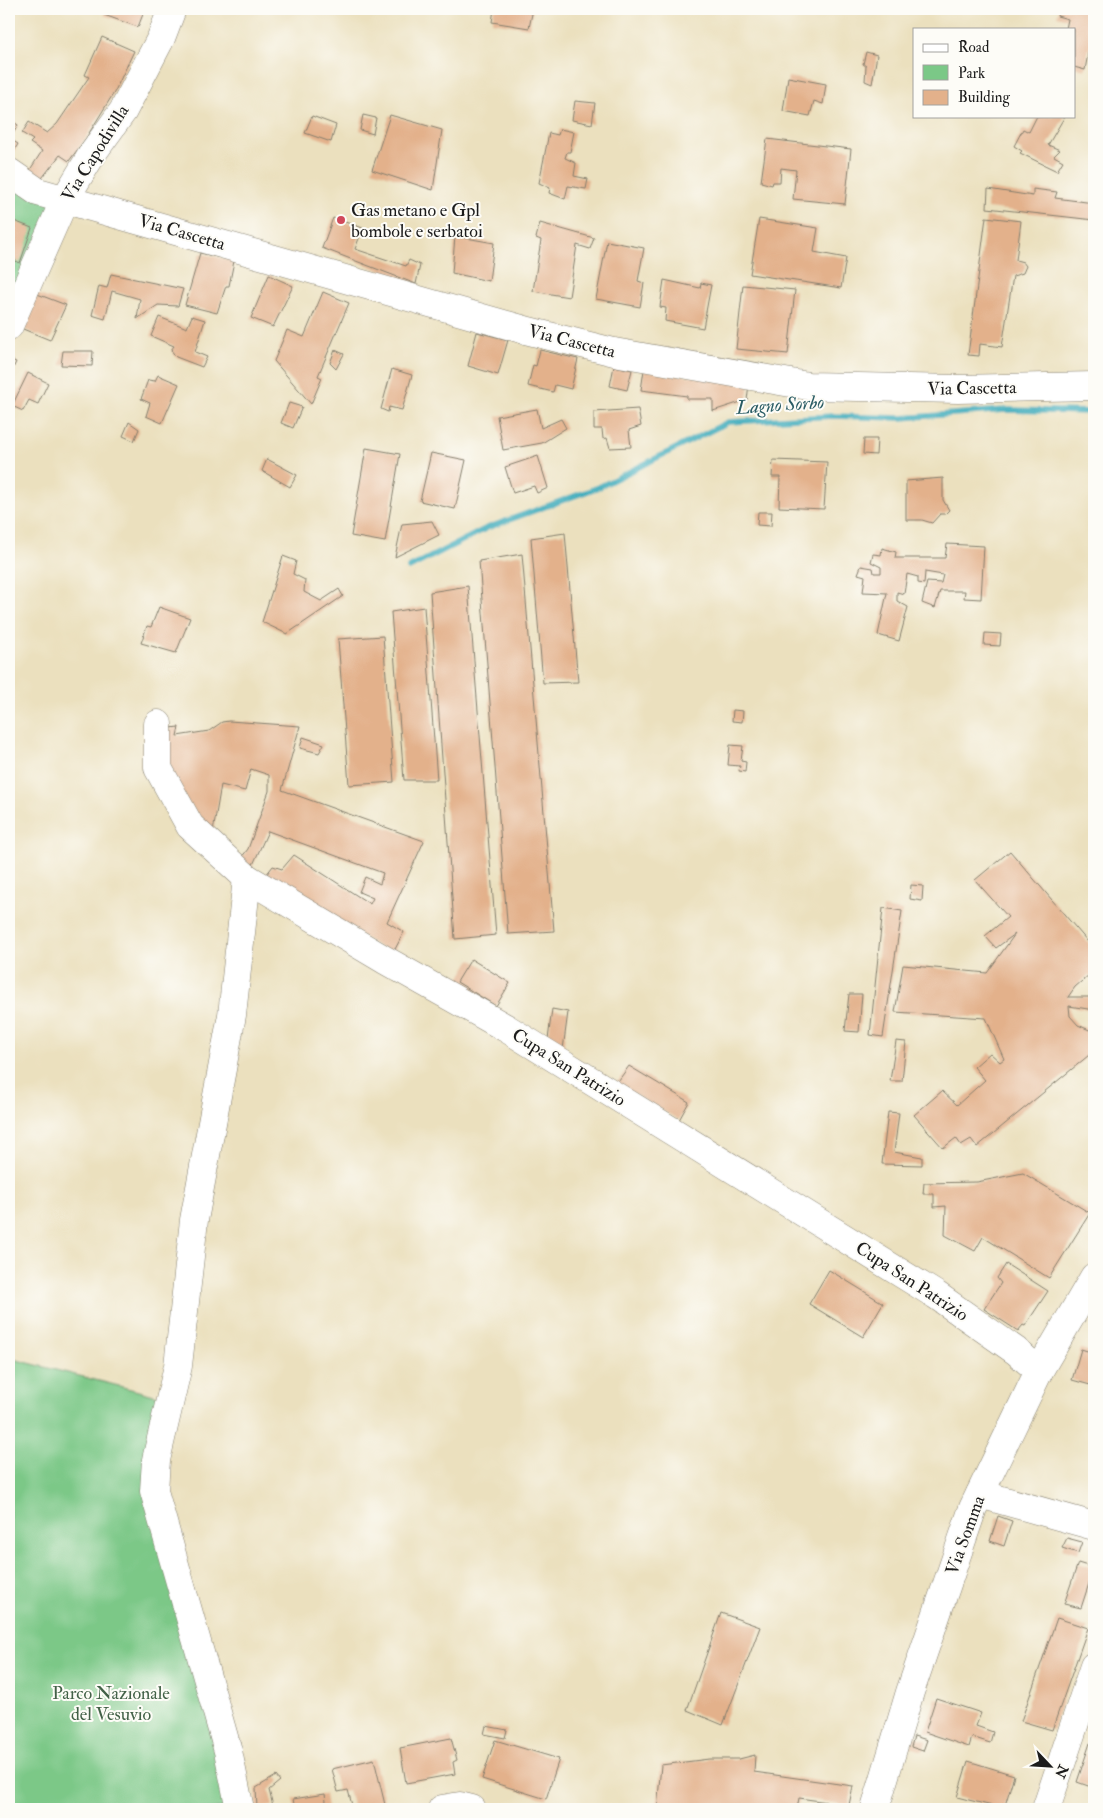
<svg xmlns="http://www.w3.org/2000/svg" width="1103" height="1818" viewBox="0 0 1103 1818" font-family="'IM FELL Double Pica',serif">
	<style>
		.green { fill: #7bc887; stroke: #4c7252 }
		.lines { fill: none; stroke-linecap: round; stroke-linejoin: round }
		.stream { stroke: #3cabbb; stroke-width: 5.5 }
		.building { fill: #e3b18b }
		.minor-casing { stroke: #847e6d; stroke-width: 29 }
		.major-casing { stroke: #847e6d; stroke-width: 29 }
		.minor { stroke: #fff; stroke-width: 28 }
		.major { stroke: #fff; stroke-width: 28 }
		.poi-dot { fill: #d1495b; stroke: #fdfcf7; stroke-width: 2 }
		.labels { text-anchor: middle; stroke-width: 4; stroke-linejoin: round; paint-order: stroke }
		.street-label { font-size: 18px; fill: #1c1c1c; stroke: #fdfcf7 }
		.poi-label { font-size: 18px; fill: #1c1c1c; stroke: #fdfcf7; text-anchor: start }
		.park-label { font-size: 18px; fill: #426147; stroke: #fdfcf7 }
		.water-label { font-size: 19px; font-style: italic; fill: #2a5c64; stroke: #fdfcf7 }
	</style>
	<rect width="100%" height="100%" fill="#fdfcf7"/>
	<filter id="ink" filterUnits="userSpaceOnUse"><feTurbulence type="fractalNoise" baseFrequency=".02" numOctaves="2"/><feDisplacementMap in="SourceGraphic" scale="10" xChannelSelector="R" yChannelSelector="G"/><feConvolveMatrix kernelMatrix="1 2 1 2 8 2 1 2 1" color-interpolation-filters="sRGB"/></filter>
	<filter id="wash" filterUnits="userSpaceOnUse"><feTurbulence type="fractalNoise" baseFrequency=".0096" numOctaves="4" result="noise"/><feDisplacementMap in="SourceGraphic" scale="20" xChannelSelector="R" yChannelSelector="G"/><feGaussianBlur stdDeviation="1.12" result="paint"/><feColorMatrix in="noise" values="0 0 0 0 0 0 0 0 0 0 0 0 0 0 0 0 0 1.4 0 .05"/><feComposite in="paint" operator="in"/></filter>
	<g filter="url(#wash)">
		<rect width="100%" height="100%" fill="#ebe0be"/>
		<g class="green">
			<path d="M9,163L70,211L9,340Z"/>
			<path d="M9,1358L166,1398L157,1493L239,1770L256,1809H9Z"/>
		</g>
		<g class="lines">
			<path class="stream" d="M409,568L487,528L599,487L728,422L833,416L901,418L1006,410L1094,412"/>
		</g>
		<g id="blocks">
			<g class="building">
				<path d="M107,9H145L138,27L104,15Z"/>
				<path d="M494,9H533L529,28L492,22Z"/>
				<path d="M1059,9H1094L1090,24L1094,26L1092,49L1089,48L1085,70L1074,67V29H1066L1068,19L1057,16Z"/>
				<path d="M102,37L134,51L115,91L86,138L69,161L60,155L39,182L26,176L42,151L30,143L33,140L22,133L29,122L47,133L57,124L89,77L85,75Z"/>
				<path d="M866,52L877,55L872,84L865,81L866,66L863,64Z"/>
				<path d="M788,77L826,84L823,104L814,101L810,116L783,111Z"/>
				<path d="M575,101L595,103L592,124L572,120Z"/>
				<path d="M363,115L376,118L373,134L360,130Z"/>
				<path d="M390,115L442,130L433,190L372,170Z"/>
				<path d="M312,116L336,125L331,142L305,133Z"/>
				<path d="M1037,116H1065L1048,145L1060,150L1054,156L1063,161L1057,171L1020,153L1022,151L1014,146L1023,129L1029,132Z"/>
				<path d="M11,120L18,125L10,139L18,144L9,160Z"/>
				<path d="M560,129L574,132L570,152H567L565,158L576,163L574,176L588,179L586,189L568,186L565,199L549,193L550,188L539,183L549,133L558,135Z"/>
				<path d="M767,139L851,149L845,204L793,199L796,170L781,168L780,182H773L772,185L761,182Z"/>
				<path d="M988,189L1033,196V189L1057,192L1055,198L1094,203V220L987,208Z"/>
				<path d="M986,217L1021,221L1016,260L1023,262L1026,266L1023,273L1013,276L1002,347L980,344L979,356L968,355Z"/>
				<path d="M333,218L363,228L355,249L406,266L409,260L420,265L416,284L322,248Z"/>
				<path d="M9,219L32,228L20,263L9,258Z"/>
				<path d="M759,219L818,228L814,252L846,258L841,288L750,274Z"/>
				<path d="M540,223L594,238L590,249L577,245L569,297L533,291L541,240L536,238Z"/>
				<path d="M455,236L494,243L489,281L452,273Z"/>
				<path d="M607,241L644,248L638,281L644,283L640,307L596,299Z"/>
				<path d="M200,253L234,261L229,286H226L217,313L185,305Z"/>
				<path d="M111,274L183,289L178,306L158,305L137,319L140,299L112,291L105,319L92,315L99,286L107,288Z"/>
				<path d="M269,275L293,286L273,327L251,318Z"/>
				<path d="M664,280L700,288L701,283L711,285L703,328L665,321L666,308L660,307Z"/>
				<path d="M743,285L795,290L788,354L736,349Z"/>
				<path d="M32,292L66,305L50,340L18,327Z"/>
				<path d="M323,292L349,303L318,376L322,378L311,404L274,361L287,330L304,337Z"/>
				<path d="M192,316L205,320L195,352L207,357L202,367L176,357L171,350L174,346L151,336L159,317L187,328Z"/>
				<path d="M477,332L508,340L498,375L468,366Z"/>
				<path d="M335,350L344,354L336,369L330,363Z"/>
				<path d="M540,350L578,359L571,389L555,385L553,392L528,386L533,365L536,366Z"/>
				<path d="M63,351H93L92,366L61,365Z"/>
				<path d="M9,359L16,362L9,377Z"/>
				<path d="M614,366L632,370L627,390L610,386Z"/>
				<path d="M392,369L412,375L402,410L389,407L388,412L381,409Z"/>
				<path d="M644,370L749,384L747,400L713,411V399H687V396L641,390Z"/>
				<path d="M28,373L48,383L38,404L29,400L23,411L12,406Z"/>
				<path d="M158,375L179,384L162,423L146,416L150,403L141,399L148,380L155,381Z"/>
				<path d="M289,403L302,407L293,428L281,423Z"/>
				<path d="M537,409L541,428L561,419L566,428L542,443L503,450L497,416Z"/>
				<path d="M638,409L641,426L629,430L631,447L610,448L607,438L603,439L602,429H594V412Z"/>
				<path d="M129,422L139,429L134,441L123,436Z"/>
				<path d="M864,439H877L876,455L863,454Z"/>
				<path d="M366,448L400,454L385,542L351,536Z"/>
				<path d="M431,453L466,460L455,509L420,501Z"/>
				<path d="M538,456L548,488L537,493L534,486L513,493L505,467Z"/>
				<path d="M267,459L297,475L290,487L262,471Z"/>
				<path d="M773,460L827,462L824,509L779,507L780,477H772Z"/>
				<path d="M943,478V500L949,510L945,514H940L932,523L922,520H906V481Z"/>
				<path d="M758,512H772L771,526L757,525Z"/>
				<path d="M432,521L439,535L395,557L402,524Z"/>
				<path d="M565,533L578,682L543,683L531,538Z"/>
				<path d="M947,544L984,546L981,599L964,598L965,591H940L935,608L922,603L927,582L941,583L943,575L925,572L924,584L918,583V577L907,574L904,594L897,592V601L908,607L899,641L878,635L887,593L863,592L865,576L858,574L861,566L873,568L874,573H881V567L871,562L873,554L881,555L882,548L896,552L895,558H945Z"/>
				<path d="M522,554L554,931L508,934L479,561Z"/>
				<path d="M283,556L296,561L293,574L305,580L304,592L321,601L339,589L343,596L287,634L262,622Z"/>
				<path d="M468,586L496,935L455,939L430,592Z"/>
				<path d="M159,607L190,618L176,653L141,643L147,626L151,627Z"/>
				<path d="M424,607L437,780H404L391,612Z"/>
				<path d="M985,633L1001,634L1000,646L984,645Z"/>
				<path d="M383,636L394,782L349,785L338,639Z"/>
				<path d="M733,710L743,711L742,722L732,721Z"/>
				<path d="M229,721L300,726L282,790L424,841L387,922L404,932L392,955L266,875L273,866L282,869L294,855L370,904L373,898L359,892L365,877L380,884L383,873L268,831L252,867L241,858L248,849L269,791V775L251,769L245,791L221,785L213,832L181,795L166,769L170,728L179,727L177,736L209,731L222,722Z"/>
				<path d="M303,737L324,744L319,753L300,748Z"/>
				<path d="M730,745L743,746L741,761L746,762L745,772L739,771L740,766L728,765Z"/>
				<path d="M1010,851L1094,949V975H1089L1075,987L1068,997H1094V1013L1088,1009L1069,1006L1070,1016L1078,1025L1094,1032V1051L977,1147L971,1139L961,1145L956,1138L943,1148L914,1115L942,1091L957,1105L985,1080L974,1067L990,1053L1000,1062L1004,1059L986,1018L895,1012L903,965L987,973L1015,934L996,948L985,936L1008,917L975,880Z"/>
				<path d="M911,885L923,886L922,901L910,899Z"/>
				<path d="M883,908L902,911L883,1037L870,1035Z"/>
				<path d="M471,959L510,983L496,1006L457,982Z"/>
				<path d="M849,994H862L859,1032L845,1031Z"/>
				<path d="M552,1009L568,1012L562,1057L547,1047Z"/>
				<path d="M896,1041L906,1042L902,1081H890Z"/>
				<path d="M629,1066L689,1102L679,1120L616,1084Z"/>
				<path d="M888,1112L899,1113L894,1152L922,1157V1165L882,1164Z"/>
				<path d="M1023,1173L1090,1213L1049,1278L983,1237L975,1251L945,1235L946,1206L934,1207V1194H923L924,1183L977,1182Z"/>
				<path d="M1006,1264L1048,1291L1025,1326L1023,1325L1018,1331L984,1309L1001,1283L997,1278Z"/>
				<path d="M829,1270L883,1303L863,1337L809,1304Z"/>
				<path d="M1081,1349L1094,1353V1386L1072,1380Z"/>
				<path d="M998,1516L1012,1521L1004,1546L990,1541Z"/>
				<path d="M1067,1538L1082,1542L1078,1553L1062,1548Z"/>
				<path d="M1078,1563L1094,1568L1081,1608L1064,1604Z"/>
				<path d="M721,1613L760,1627L723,1725L687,1710Z"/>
				<path d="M1057,1618L1088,1628L1052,1730L1021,1721Z"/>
				<path d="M936,1698L981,1713L976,1726L993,1732L990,1743L972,1737L969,1747L925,1732Z"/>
				<path d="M486,1726L507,1730L505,1738L484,1734Z"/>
				<path d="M914,1736L927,1740L923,1751L911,1747Z"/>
				<path d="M451,1738L457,1760L453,1762L455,1774L406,1783L400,1748Z"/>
				<path d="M495,1740L559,1759L546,1799L482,1779Z"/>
				<path d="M1090,1743L1094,1744V1788L1077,1782Z"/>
				<path d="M755,1755L754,1772L853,1786L849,1805L799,1798L797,1809H657L661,1765L709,1759H739Z"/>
				<path d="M374,1759L386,1809H353L348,1790L338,1792L332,1769Z"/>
				<path d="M968,1761L1014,1775L1004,1809L957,1797Z"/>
				<path d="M276,1776L280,1781L269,1790L273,1806L257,1809L256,1788Z"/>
				<path d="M325,1794L327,1809H295L293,1799Z"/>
			</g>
		</g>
	</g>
	<g filter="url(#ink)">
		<use href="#blocks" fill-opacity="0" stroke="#847e6d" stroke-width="1"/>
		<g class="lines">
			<defs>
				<g id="minor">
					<path d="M9,172L38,192L525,330L614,352L808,386L958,389L1094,386"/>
					<path d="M9,326L65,199L94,151L123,111L161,38L172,9"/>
					<path d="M158,724V768L190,826L247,878L385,960L506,1028L936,1295L1016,1351L1039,1371"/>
					<path d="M980,1494L1094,1526"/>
					<path d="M240,1809L228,1751L154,1491L156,1460L178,1366L194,1220L232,1015L247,878"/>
					<path d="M442,1809L460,1806L472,1809"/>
					<path d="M1046,1809L1094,1666"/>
				</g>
				<path id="major" d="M875,1809L910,1692L973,1508L1039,1371L1094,1277"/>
			</defs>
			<use href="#minor" class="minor-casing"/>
			<use href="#major" class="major-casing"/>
			<use href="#minor" class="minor"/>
			<use href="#major" class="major"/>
		</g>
	</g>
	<circle class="poi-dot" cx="341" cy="220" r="5"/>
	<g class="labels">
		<g class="street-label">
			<text transform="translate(95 153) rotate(-58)" y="6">Via Capodivilla</text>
			<text transform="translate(182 232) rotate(16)" y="6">Via Cascetta</text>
			<text transform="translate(572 341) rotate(14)" y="6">Via Cascetta</text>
			<text transform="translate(972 388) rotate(-1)" y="6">Via Cascetta</text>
			<text transform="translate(569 1067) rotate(32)" y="6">Cupa San Patrizio</text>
			<text transform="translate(912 1281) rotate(33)" y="6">Cupa San Patrizio</text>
			<text transform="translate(965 1535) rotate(-70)" y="6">Via Somma</text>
		</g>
		<g class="poi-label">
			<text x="351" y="216">Gas metano e Gpl<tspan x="351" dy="21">bombole e serbatoi</tspan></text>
		</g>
		<g class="park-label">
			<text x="111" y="1699">Parco Nazionale<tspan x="111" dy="21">del Vesuvio</tspan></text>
		</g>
		<g class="water-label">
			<text transform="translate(780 404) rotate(-4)" y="7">Lagno Sorbo</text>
		</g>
	</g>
	<rect width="1103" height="1818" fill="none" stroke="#fdfcf7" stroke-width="30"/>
	<rect x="913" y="28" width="162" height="90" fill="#fdfcf7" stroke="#a3a29f"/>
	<rect x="923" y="44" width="25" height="8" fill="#ffffff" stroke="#a3a29f"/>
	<text x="958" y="52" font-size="15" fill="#1c1c1c">Road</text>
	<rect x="923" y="65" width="25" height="15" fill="#7bc887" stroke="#a3a29f"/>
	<text x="958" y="78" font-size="15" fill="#1c1c1c">Park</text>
	<rect x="923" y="90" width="25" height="15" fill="#e3b18b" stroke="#a3a29f"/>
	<text x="958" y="102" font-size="15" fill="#1c1c1c">Building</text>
	<g transform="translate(1050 1766) rotate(115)" stroke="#fdfcf7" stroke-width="4" paint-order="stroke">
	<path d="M0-4L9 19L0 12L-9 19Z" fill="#1c1c1c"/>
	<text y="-8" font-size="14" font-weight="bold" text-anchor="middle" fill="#1c1c1c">N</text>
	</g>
</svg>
